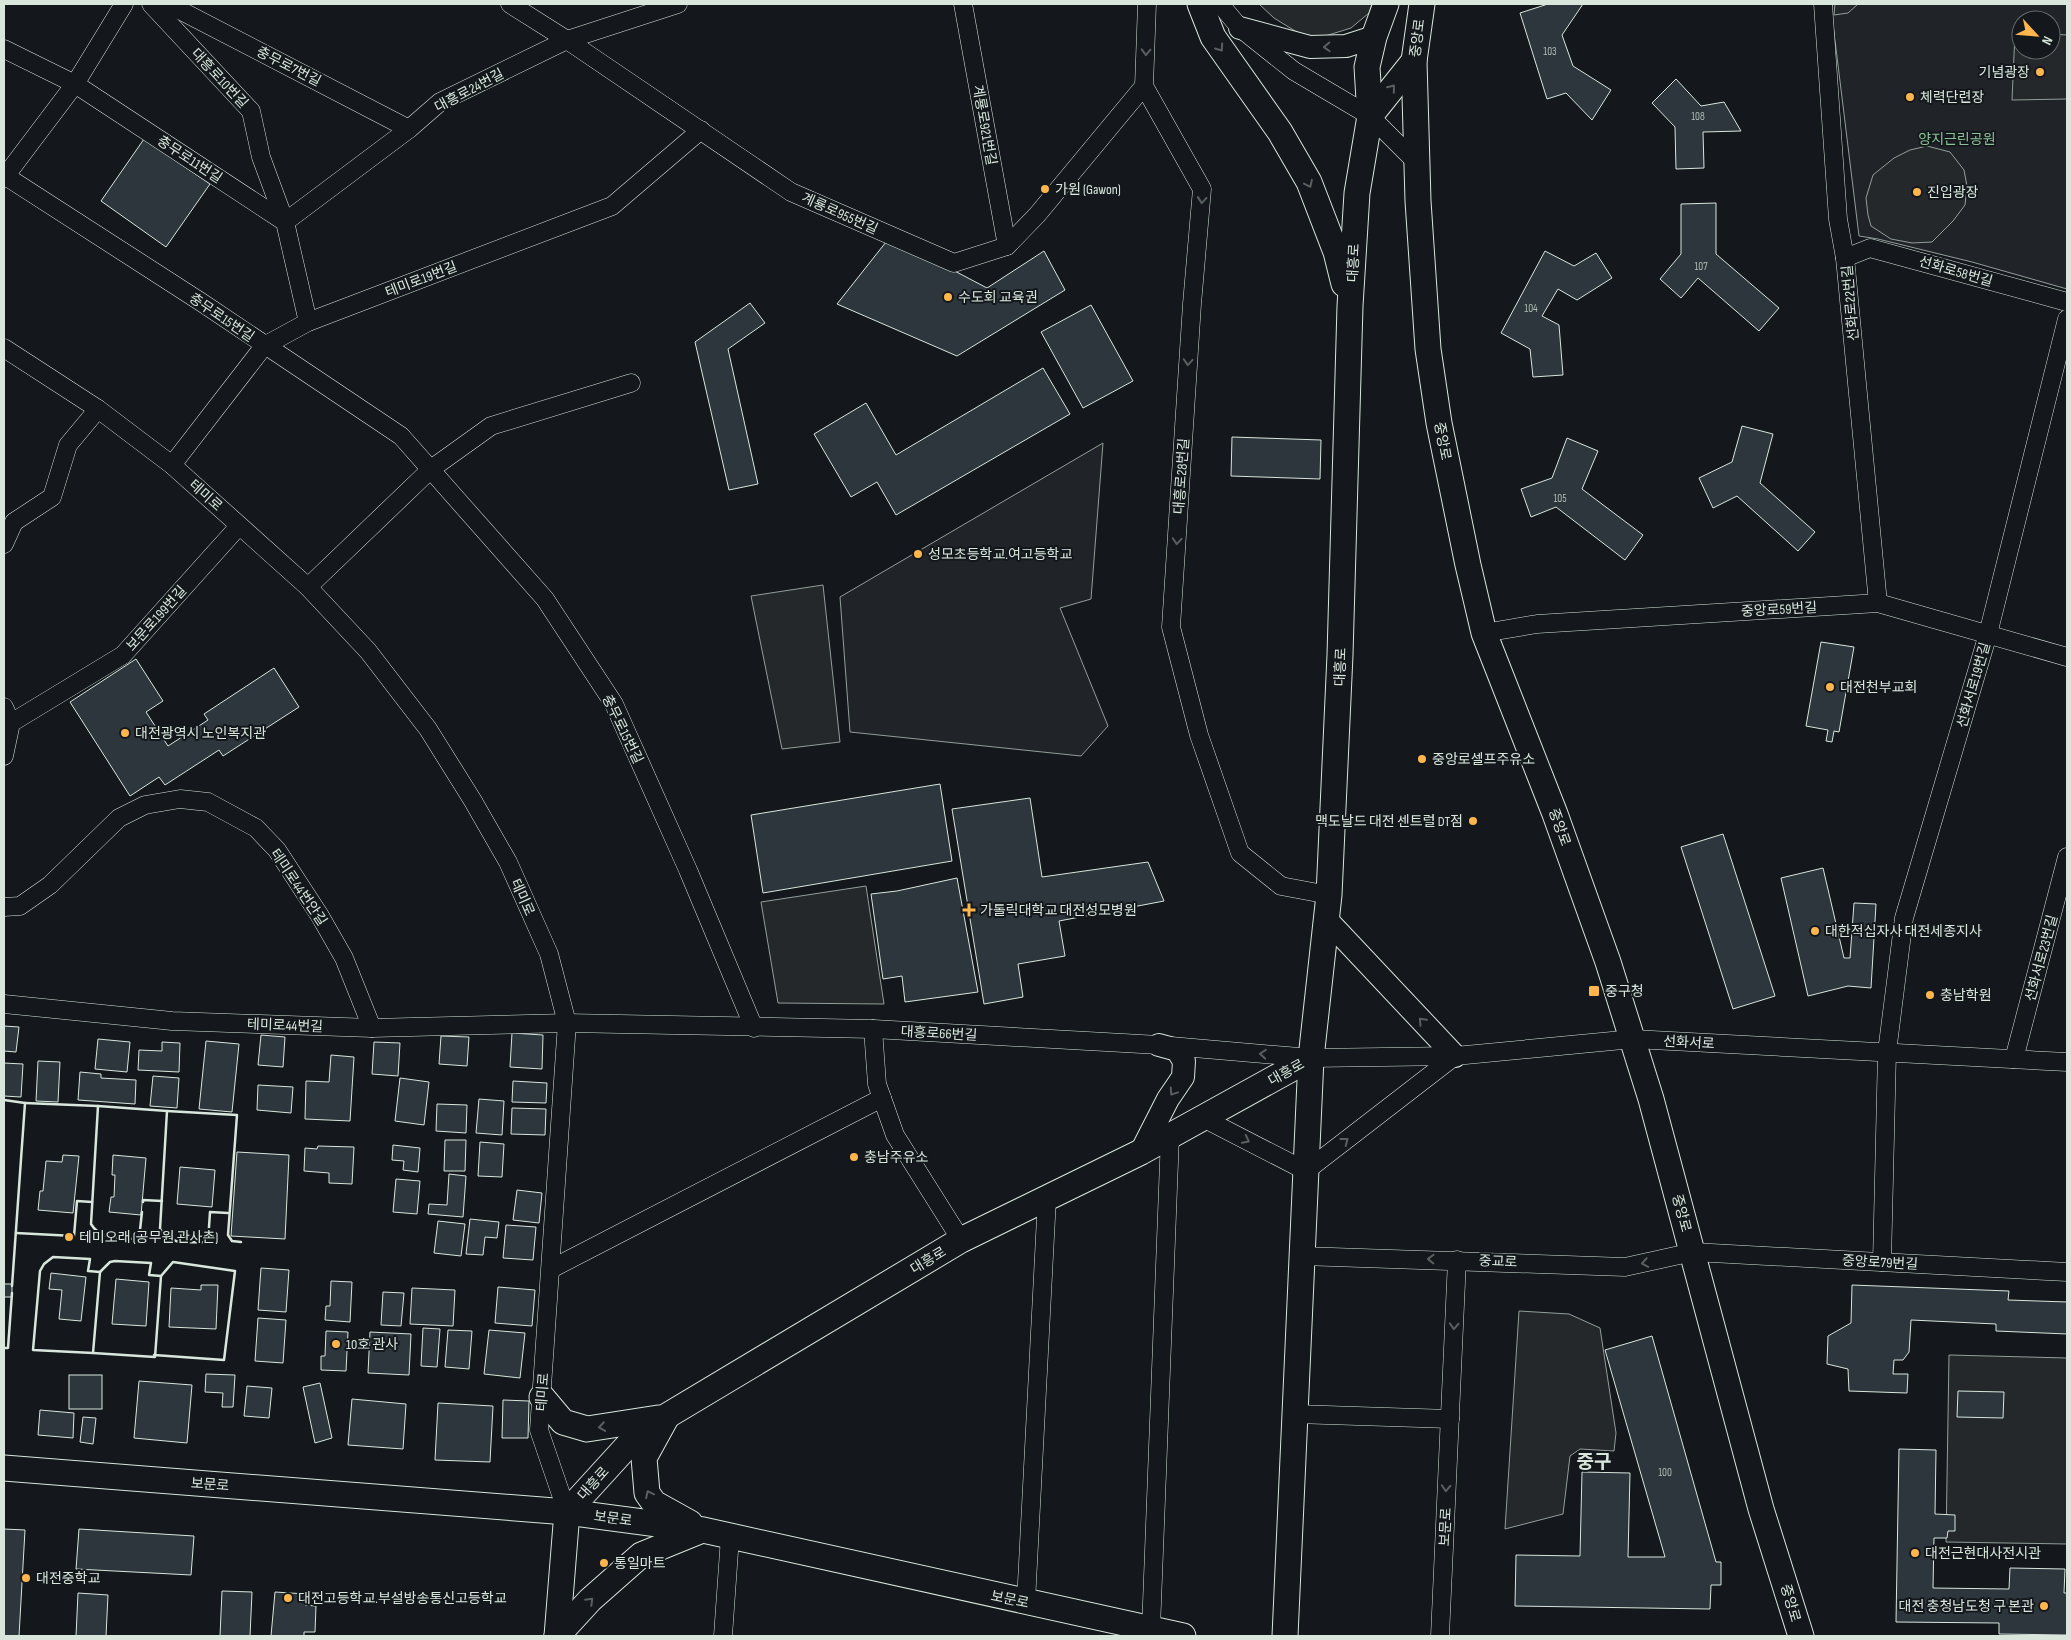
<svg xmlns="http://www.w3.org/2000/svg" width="2071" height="1640" viewBox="0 0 2071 1640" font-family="'Sofia Sans Condensed','Noto Sans KR',sans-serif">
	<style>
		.green { fill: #202428; stroke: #939e99; fill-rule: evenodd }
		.parking { fill: #24282b; stroke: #939e99 }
		.building { fill: #2c363c; stroke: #d8e6dc }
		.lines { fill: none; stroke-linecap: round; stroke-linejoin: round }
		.minor-casing { stroke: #d8e6dc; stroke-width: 19 }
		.tertiary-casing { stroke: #d8e6dc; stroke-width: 24 }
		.secondary-casing { stroke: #d8e6dc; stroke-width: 27 }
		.minor { stroke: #14181c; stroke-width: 18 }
		.tertiary { stroke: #14181c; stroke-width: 22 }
		.secondary { stroke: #14181c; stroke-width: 25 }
		.wall { stroke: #d8e6dc; stroke-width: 2.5 }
		.oneway { stroke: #59605f }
		.poi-dot { fill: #ffb74d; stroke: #14181c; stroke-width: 2 }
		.labels { text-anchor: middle; stroke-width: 4; stroke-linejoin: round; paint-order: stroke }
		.number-label { font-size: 11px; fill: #adbab4 }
		.street-label { font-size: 14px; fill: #d8e6dc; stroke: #14181c }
		.poi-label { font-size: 14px; fill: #d8e6dc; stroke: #14181c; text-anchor: start }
		.park-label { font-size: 14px; fill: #8ac095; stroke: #14181c }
		.district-label { font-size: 19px; font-weight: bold; fill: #d8e6dc; stroke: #14181c }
	</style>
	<rect width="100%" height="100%" fill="#14181c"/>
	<g class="green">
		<path d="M1833,4H2067V289L1972,262L1878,239L1859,236L1831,8ZM2021,20H2051V50H2021Z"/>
		<path d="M1103,443L1091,599L1060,608L1108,726L1081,756L850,732L840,597Z"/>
	</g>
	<g class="parking">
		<path d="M1259,4H1372L1369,13L1351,28L1322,37L1300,34L1274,18Z"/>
		<path d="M1835,4H1858L1848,13L1834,15Z"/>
		<path d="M2015,33H2021V50H2051V34L2067,35V99L2012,100Z"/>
		<path d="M1927,146L1950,152L1964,170L1967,186L1965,205L1953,221L1932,242L1912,243L1891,239L1871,226L1868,215L1866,198L1873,175L1894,158L1910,150Z"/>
		<path d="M823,585L840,742L782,749L751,596Z"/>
		<path d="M866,886L884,1004L778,1003L761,902Z"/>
		<path d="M1519,1311L1569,1314L1600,1328L1616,1433L1614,1451L1580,1449L1570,1456L1563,1514L1505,1529Z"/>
		<path d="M1949,1355L2067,1358V1544L1946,1542Z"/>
	</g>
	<g class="building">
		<path d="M1548,4H1583L1562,35L1573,66L1611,90L1592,120L1566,93L1547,99L1520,13Z"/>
		<path d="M1676,79L1701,106L1724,102L1741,131L1703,132L1704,168L1676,169L1675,127L1652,103Z"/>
		<path d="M144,139L210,184L166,247L101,201Z"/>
		<path d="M1716,203V254L1779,308L1759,331L1698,278L1681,298L1660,279L1681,254V204Z"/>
		<path d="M890,237L987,288L1044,251L1065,290L957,356L837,304Z"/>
		<path d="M1545,251L1574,266L1596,253L1612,278L1577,300L1558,289L1542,316L1559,325L1563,375L1533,377L1530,349L1501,333Z"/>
		<path d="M750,303L765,323L728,349L758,484L729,490L695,342Z"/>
		<path d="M1091,305L1133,381L1083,408L1041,332Z"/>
		<path d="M1043,368L1070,414L896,515L877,482L851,497L814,434L866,403L896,455Z"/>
		<path d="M1742,426L1773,434L1760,483L1815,532L1798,551L1737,496L1713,508L1699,478L1732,462Z"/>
		<path d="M1232,437L1321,440L1320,479L1231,476Z"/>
		<path d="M1567,438L1598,451L1582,489L1643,535L1625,560L1556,507L1531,517L1521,489L1552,478Z"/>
		<path d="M1821,642L1854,647L1839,732L1834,731L1832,742L1826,741L1828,730L1806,726Z"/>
		<path d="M136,659L163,701L146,712L168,746L208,720L204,714L274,668L299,707L223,756L219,750L165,785L159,777L130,796L70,702Z"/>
		<path d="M940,784L952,861L763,893L751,815Z"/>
		<path d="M1030,798L1042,877L1148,862L1164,901L1059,921L1065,956L1018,964L1023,997L984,1004L952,809Z"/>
		<path d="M1723,834L1775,996L1733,1009L1681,847Z"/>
		<path d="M1823,868L1844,958H1850L1854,903L1876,904L1871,988L1848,986L1808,996L1781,878Z"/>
		<path d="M957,878L978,992L905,1002L902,976L883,979L871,894L897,891Z"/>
		<path d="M4,1026L19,1027L16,1052L4,1051Z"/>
		<path d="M512,1033L543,1035L542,1069L510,1067Z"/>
		<path d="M261,1035L285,1037L283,1067L258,1065Z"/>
		<path d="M441,1036L469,1037L467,1066L439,1064Z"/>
		<path d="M98,1039L130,1042L127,1072L95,1069Z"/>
		<path d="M206,1041L239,1044L232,1112L199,1109Z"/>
		<path d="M162,1042L180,1043L179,1072L138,1070L139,1050L162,1051Z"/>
		<path d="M374,1042L400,1043L398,1076L372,1074Z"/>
		<path d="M331,1055L354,1057L350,1121L305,1119L306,1081L329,1082Z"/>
		<path d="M38,1061L60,1062L58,1102L36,1101Z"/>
		<path d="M4,1063L23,1064L21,1097L4,1096Z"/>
		<path d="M80,1072L101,1074V1078L136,1080L135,1104L78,1100Z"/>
		<path d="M153,1076L179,1078L177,1108L150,1106Z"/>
		<path d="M400,1078L429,1082L424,1125L395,1121Z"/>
		<path d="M513,1081L547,1083L546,1103L512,1102Z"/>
		<path d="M258,1085L293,1087L291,1113L257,1110Z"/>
		<path d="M479,1099L504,1101L502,1135L476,1133Z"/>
		<path d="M437,1104L467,1105L466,1133L436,1131Z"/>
		<path d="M512,1108L546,1109L545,1135L511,1134Z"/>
		<path d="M445,1140H466L465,1171H444Z"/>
		<path d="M480,1142L504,1144L502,1177L478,1176Z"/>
		<path d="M393,1145L420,1148L418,1172L403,1170L404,1161L392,1160Z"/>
		<path d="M318,1146L354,1147L352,1184L329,1183V1173L304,1171L305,1148L317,1149Z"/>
		<path d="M237,1152L289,1155L285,1239L231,1236Z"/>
		<path d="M63,1155L79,1156L73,1213L38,1210L40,1191H43L46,1161L62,1162Z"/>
		<path d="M113,1155L146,1158L141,1215L109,1212L111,1197H114L115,1175H112Z"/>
		<path d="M180,1167L215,1170L212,1207L177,1204Z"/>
		<path d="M449,1174L466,1176L463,1217L428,1214L429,1204L447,1205Z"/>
		<path d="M396,1179L420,1181L417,1214L393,1212Z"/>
		<path d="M517,1190L542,1193L539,1223L513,1220Z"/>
		<path d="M470,1219L499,1222L497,1238L485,1237L483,1255L466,1254Z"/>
		<path d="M438,1221L465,1224L461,1256L434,1253Z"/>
		<path d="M506,1225L536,1227L533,1260L503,1258Z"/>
		<path d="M261,1268L289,1270L286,1312L258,1310Z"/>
		<path d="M51,1273L86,1277L81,1321L59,1319L62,1290L49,1289Z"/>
		<path d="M116,1279L149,1282L146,1326L112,1324Z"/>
		<path d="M331,1281L352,1282L350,1322L325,1320L326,1306H330Z"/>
		<rect x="4" y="1284" width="8" height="13"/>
		<path d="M201,1285H218L216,1329L169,1327L171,1288L201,1290Z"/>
		<path d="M1852,1285L2009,1291L2008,1300L2067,1302V1334L1996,1331V1324L1911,1320L1909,1352L1903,1360H1894L1893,1374H1908L1907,1393L1849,1391L1848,1369L1827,1364L1828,1336L1851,1323Z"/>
		<path d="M498,1287L535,1290L532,1326L495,1323Z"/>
		<path d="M412,1288L455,1290L453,1326L410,1324Z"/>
		<path d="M383,1292L404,1293L401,1326L381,1325Z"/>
		<path d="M258,1318L286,1320L283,1363L255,1361Z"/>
		<path d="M423,1328L440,1329L437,1367L421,1366Z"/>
		<path d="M448,1330L472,1331L469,1369L445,1367Z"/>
		<path d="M489,1330L525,1333L520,1378L484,1374Z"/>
		<path d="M326,1331L348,1332L346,1371L321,1370V1356H325Z"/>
		<path d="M370,1332L411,1334L409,1375L368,1373Z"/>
		<path d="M1652,1336L1716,1562H1721V1585H1711L1710,1609L1515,1606L1516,1555L1580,1556L1582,1472L1630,1473L1628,1557H1665L1605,1350Z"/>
		<path d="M206,1374L235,1375L233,1407H222L223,1393L205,1392Z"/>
		<rect x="69" y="1375" width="33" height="34"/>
		<path d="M139,1381L192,1385L187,1443L134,1438Z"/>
		<path d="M320,1383L332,1438L315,1443L303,1387Z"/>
		<path d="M247,1386L272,1388L269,1418L244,1416Z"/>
		<path d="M1958,1391L2004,1392L2003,1418L1957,1417Z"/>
		<path d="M352,1399L406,1404L403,1449L348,1445Z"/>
		<path d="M503,1400L529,1401L528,1438H502Z"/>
		<path d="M438,1403L493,1406L490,1462L435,1460Z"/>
		<path d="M40,1410L74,1413L73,1438L38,1435Z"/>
		<path d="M83,1417L96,1418L93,1444L80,1442Z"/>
		<path d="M1899,1449L1936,1450L1935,1514L1955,1515V1531H1948L1947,1538H1934L1933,1588L2009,1589L2010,1568L2065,1569L2064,1593H2067V1635L1999,1634V1623L1896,1622Z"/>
		<path d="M4,1529L25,1530L19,1636H4Z"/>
		<path d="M79,1529L194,1536L191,1575L76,1569Z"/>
		<path d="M222,1591L252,1592L250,1636H220Z"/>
		<path d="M275,1592L306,1594L305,1605L316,1606L315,1632H304V1636H271Z"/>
		<path d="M78,1593L108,1595L106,1636H76Z"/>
	</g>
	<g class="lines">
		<defs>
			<g id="minor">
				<path d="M151,4L251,111L261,157L285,222L409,129L440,102L567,40L678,4"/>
				<path d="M168,4L409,129"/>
				<path d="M510,4L567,40L791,192L954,263L1007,246L1037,215L1144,86"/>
				<path d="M963,4L1007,246"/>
				<path d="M1147,4L1144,86L1202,189L1192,304L1171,627L1199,735L1240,853L1281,886L1329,895"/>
				<path d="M1220,4L1240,28L1294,71L1370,116L1416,162"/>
				<path d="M1823,4L1838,219L1845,258L1878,603"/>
				<path d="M4,49L75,84L285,222L308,322"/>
				<path d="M4,175L201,302L401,436L545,599L614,704L688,870L754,1028"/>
				<path d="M4,178L75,84L124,4"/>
				<path d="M1845,258L1870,248L2067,302"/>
				<path d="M4,348L98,409L172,465L308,587L368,651L428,729L473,801L508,862L549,954L567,1023L539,1430L567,1512"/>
				<path d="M172,465L264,346L308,322L612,206L701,130"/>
				<path d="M4,544L14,522L52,497L68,445L98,409"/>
				<path d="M308,587L431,469L491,426L631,383"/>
				<path d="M1484,633L1537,624L1878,603L2067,657"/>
				<path d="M4,707L11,723"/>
				<path d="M4,756L11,723L123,655L239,526"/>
				<path d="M4,907L20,906L50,885L119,818L145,805L180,799L208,802L256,828L277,850L320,916L344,958L372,1028"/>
				<path d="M4,1004L172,1021L372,1028L567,1023L873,1029L1159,1045L1311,1058L1455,1056L1633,1039L2067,1062"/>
				<path d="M873,1029L877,1084L895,1135L961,1240"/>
				<path d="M2014,1059L2067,857"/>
				<path d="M1203,1118L1306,1171L1455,1056"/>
				<path d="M1302,1256L1625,1267L1693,1252L2067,1272"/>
				<path d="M1882,1262L1887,1052L1904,918L1988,634L2067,319"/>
				<path d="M551,1269L882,1098"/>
				<path d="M1295,1414L1450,1419"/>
				<path d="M1026,1602L1047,1198"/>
				<path d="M1151,1629L1170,1136"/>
				<path d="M723,1636L730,1537"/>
				<path d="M1440,1636L1457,1260"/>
			</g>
			<g id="tertiary">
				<path d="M1240,28L1310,47L1346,46L1374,37"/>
				<path d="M1326,919L1455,1056"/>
				<path d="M1141,1152L1168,1099L1183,1077L1184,1061L1177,1050L1159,1045"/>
			</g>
			<g id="secondary">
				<path d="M1200,4L1213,37L1280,132L1309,182L1336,252L1344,284"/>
				<path d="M1422,4L1414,61L1418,201L1428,349L1439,423L1468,565L1484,633L1555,814L1608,962L1651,1099L1761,1509L1801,1636"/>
				<path d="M1370,116L1367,67L1374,37L1386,4"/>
				<path d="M542,1397L563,1422L587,1429L658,1418"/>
				<path d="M666,1418L644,1458L647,1493L654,1503L690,1523"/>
				<path d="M4,1468L567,1512L703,1530L1183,1636"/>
				<path d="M557,1636L567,1512L640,1432L961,1240L1141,1152L1311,1058"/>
				<path d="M557,1636L590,1600L641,1555L700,1531"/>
				<path d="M1285,1636L1311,1058L1329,895L1340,655L1350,306L1357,193L1370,116L1414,61"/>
			</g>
		</defs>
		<use href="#minor" class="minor-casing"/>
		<use href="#tertiary" class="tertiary-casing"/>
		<use href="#secondary" class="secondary-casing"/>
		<use href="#minor" class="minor"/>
		<use href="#tertiary" class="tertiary"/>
		<use href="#secondary" class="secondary"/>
		<g class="wall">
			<path d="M4,1100L25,1103L12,1286"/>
			<path d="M25,1103L98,1106L91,1224C101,1241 121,1238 139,1239L142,1212"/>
			<path d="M98,1106L167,1111L160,1229C170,1246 190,1242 208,1242L210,1212L228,1213"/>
			<path d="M167,1111L237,1115L228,1235L232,1241L241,1242"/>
			<path d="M143,1202V1200L162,1201"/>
			<path d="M16,1233L74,1236L77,1201L92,1202"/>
			<path d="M53,1257L90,1259L88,1271L100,1272L93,1353L33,1350L40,1271L44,1264Z"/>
			<path d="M4,1348H8L12,1293"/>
			<path d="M93,1353L155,1357L161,1276L149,1275L151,1263L115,1261L110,1262L100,1272"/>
			<path d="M154,1355L224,1360L235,1271L173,1262L161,1276"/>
		</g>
	</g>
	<defs><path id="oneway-chevron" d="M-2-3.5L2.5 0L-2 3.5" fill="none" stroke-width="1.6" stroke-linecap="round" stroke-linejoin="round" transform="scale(1.25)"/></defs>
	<g class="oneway">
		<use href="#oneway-chevron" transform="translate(1327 47) rotate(178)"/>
		<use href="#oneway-chevron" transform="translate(1220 48) rotate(55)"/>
		<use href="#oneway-chevron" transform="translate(1146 52) rotate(92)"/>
		<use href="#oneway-chevron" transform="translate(1392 88) rotate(-51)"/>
		<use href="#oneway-chevron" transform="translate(1309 184) rotate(65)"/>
		<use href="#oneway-chevron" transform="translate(1202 200) rotate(95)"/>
		<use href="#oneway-chevron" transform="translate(1188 362) rotate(94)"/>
		<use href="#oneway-chevron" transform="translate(1177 541) rotate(94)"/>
		<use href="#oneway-chevron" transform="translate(1422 1021) rotate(-133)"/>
		<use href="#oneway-chevron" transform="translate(1263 1054) rotate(-175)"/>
		<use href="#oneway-chevron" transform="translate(1173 1092) rotate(124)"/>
		<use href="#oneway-chevron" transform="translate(1246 1140) rotate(27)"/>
		<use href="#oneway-chevron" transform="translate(1345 1141) rotate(-38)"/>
		<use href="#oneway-chevron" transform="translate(1431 1259) rotate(-178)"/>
		<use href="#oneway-chevron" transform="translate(1645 1263) rotate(170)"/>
		<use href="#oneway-chevron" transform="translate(1454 1326) rotate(93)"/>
		<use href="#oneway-chevron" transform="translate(602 1427) rotate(172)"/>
		<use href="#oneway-chevron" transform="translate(1446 1488) rotate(93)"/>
		<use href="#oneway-chevron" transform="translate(649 1494) rotate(-116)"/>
		<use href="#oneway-chevron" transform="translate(590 1601) rotate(-45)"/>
	</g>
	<g class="poi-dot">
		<circle cx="2040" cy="72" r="5"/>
		<circle cx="1910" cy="97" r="5"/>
		<circle cx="1045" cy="189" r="5"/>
		<circle cx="1917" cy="192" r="5"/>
		<circle cx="948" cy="297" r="5"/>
		<circle cx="918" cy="554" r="5"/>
		<circle cx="1830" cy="687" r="5"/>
		<circle cx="125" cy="733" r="5"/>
		<circle cx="1422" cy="759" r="5"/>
		<circle cx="1473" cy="821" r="5"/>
		<path d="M966.5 902.5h5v5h5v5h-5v5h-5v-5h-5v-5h5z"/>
		<circle cx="1815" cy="931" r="5"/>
		<rect x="1588" y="985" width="12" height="12" rx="2.5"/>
		<circle cx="1930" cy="995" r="5"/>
		<circle cx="854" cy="1157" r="5"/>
		<circle cx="69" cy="1237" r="5"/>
		<circle cx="336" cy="1344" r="5"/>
		<circle cx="1915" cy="1553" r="5"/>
		<circle cx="604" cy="1563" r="5"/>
		<circle cx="26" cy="1578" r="5"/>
		<circle cx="288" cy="1598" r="5"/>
		<circle cx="2044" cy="1606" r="5"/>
	</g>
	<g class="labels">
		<g class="number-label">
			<text x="1550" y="55">103</text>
			<text x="1698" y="120">108</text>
			<text x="1701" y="270">107</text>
			<text x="1531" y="312">104</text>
			<text x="1560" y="502">105</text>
			<text x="1665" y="1476">100</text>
		</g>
		<g class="street-label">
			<text transform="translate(1417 38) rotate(-83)" y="5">중앙로</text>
			<text transform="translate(289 66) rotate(27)" y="5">충무로7번길</text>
			<text transform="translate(220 78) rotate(47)" y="5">대흥로10번길</text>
			<text transform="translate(469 90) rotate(-28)" y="5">대흥로24번길</text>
			<text transform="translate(985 125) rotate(80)" y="5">계룡로921번길</text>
			<text transform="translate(190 159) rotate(33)" y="5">충무로11번길</text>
			<text transform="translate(840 213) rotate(24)" y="5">계룡로955번길</text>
			<text transform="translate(1353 263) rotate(-87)" y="5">대흥로</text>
			<text transform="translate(1956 271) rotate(16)" y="5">선화로58번길</text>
			<text transform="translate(421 279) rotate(-21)" y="5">테미로19번길</text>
			<text transform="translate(1850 303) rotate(-95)" y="5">선화로22번길</text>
			<text transform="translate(222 317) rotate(34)" y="5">충무로15번길</text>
			<text transform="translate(1443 441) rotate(79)" y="5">중앙로</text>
			<text transform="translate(1181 476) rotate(-86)" y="5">대흥로28번길</text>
			<text transform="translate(206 495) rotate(42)" y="5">테미로</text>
			<text transform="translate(1779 609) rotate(-3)" y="5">중앙로59번길</text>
			<text transform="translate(156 618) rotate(-48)" y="5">보문로199번길</text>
			<text transform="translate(1340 667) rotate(-88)" y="5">대흥로</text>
			<text transform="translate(1973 685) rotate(-74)" y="5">선화서로19번길</text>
			<text transform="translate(623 729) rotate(64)" y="5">충무로15번길</text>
			<text transform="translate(1560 827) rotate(70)" y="5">중앙로</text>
			<text transform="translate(299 887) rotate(56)" y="5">테미로44번안길</text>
			<text transform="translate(523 897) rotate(66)" y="5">테미로</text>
			<text transform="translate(2041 958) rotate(-75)" y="5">선화서로23번길</text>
			<text transform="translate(285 1025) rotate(2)" y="5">테미로44번길</text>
			<text transform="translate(939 1033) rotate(3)" y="5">대흥로66번길</text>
			<text transform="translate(1689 1042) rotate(3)" y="5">선화서로</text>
			<text transform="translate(1286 1072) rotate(-29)" y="5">대흥로</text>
			<text transform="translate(1682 1213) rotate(75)" y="5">중앙로</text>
			<text transform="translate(928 1260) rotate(-31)" y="5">대흥로</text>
			<text transform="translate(1498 1261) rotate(2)" y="5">중교로</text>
			<text transform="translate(1880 1262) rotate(3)" y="5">중앙로79번길</text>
			<text transform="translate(542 1392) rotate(-86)" y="5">테미로</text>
			<text transform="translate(593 1483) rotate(-48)" y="5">대흥로</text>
			<text transform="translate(210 1484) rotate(4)" y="5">보문로</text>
			<text transform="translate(613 1518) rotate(8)" y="5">보문로</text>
			<text transform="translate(1445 1527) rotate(-87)" y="5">보문로</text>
			<text transform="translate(1010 1599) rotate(12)" y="5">보문로</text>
			<text transform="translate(1791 1603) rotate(74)" y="5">중앙로</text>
		</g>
		<g class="poi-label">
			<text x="2030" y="77" text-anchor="end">기념광장</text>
			<text x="1920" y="102">체력단련장</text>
			<text x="1055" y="194">가원 (Gawon)</text>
			<text x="1927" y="197">진입광장</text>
			<text x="958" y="302">수도회 교육권</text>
			<text x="928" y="559">성모초등학교.여고등학교</text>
			<text x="1840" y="692">대전천부교회</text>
			<text x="135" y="738">대전광역시 노인복지관</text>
			<text x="1432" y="764">중앙로셀프주유소</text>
			<text x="1463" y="826" text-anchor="end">맥도날드 대전 센트럴 DT점</text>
			<text x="980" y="915">가톨릭대학교 대전성모병원</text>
			<text x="1825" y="936">대한적십자사 대전세종지사</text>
			<text x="1605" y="996">중구청</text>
			<text x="1940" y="1000">충남학원</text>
			<text x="864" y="1162">충남주유소</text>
			<text x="79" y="1242">테미오래 (공무원 관사촌)</text>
			<text x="346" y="1349">10호 관사</text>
			<text x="1925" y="1558">대전근현대사전시관</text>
			<text x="614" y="1568">통일마트</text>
			<text x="36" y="1583">대전중학교</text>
			<text x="298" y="1603">대전고등학교.부설방송통신고등학교</text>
			<text x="2034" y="1611" text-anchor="end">대전 충청남도청 구 본관</text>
		</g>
		<g class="park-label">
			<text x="1957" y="144">양지근린공원</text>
		</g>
		<g class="district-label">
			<text x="1594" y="1468">중구</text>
		</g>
	</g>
	<rect width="2071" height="1640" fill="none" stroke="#d8e6dc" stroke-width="10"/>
	<g transform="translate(2036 35) rotate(116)"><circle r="24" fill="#14181c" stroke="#626a69"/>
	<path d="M0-4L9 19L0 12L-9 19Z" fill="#ffb74d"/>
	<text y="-8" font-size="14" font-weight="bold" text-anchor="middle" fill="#d8e6dc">N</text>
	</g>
</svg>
